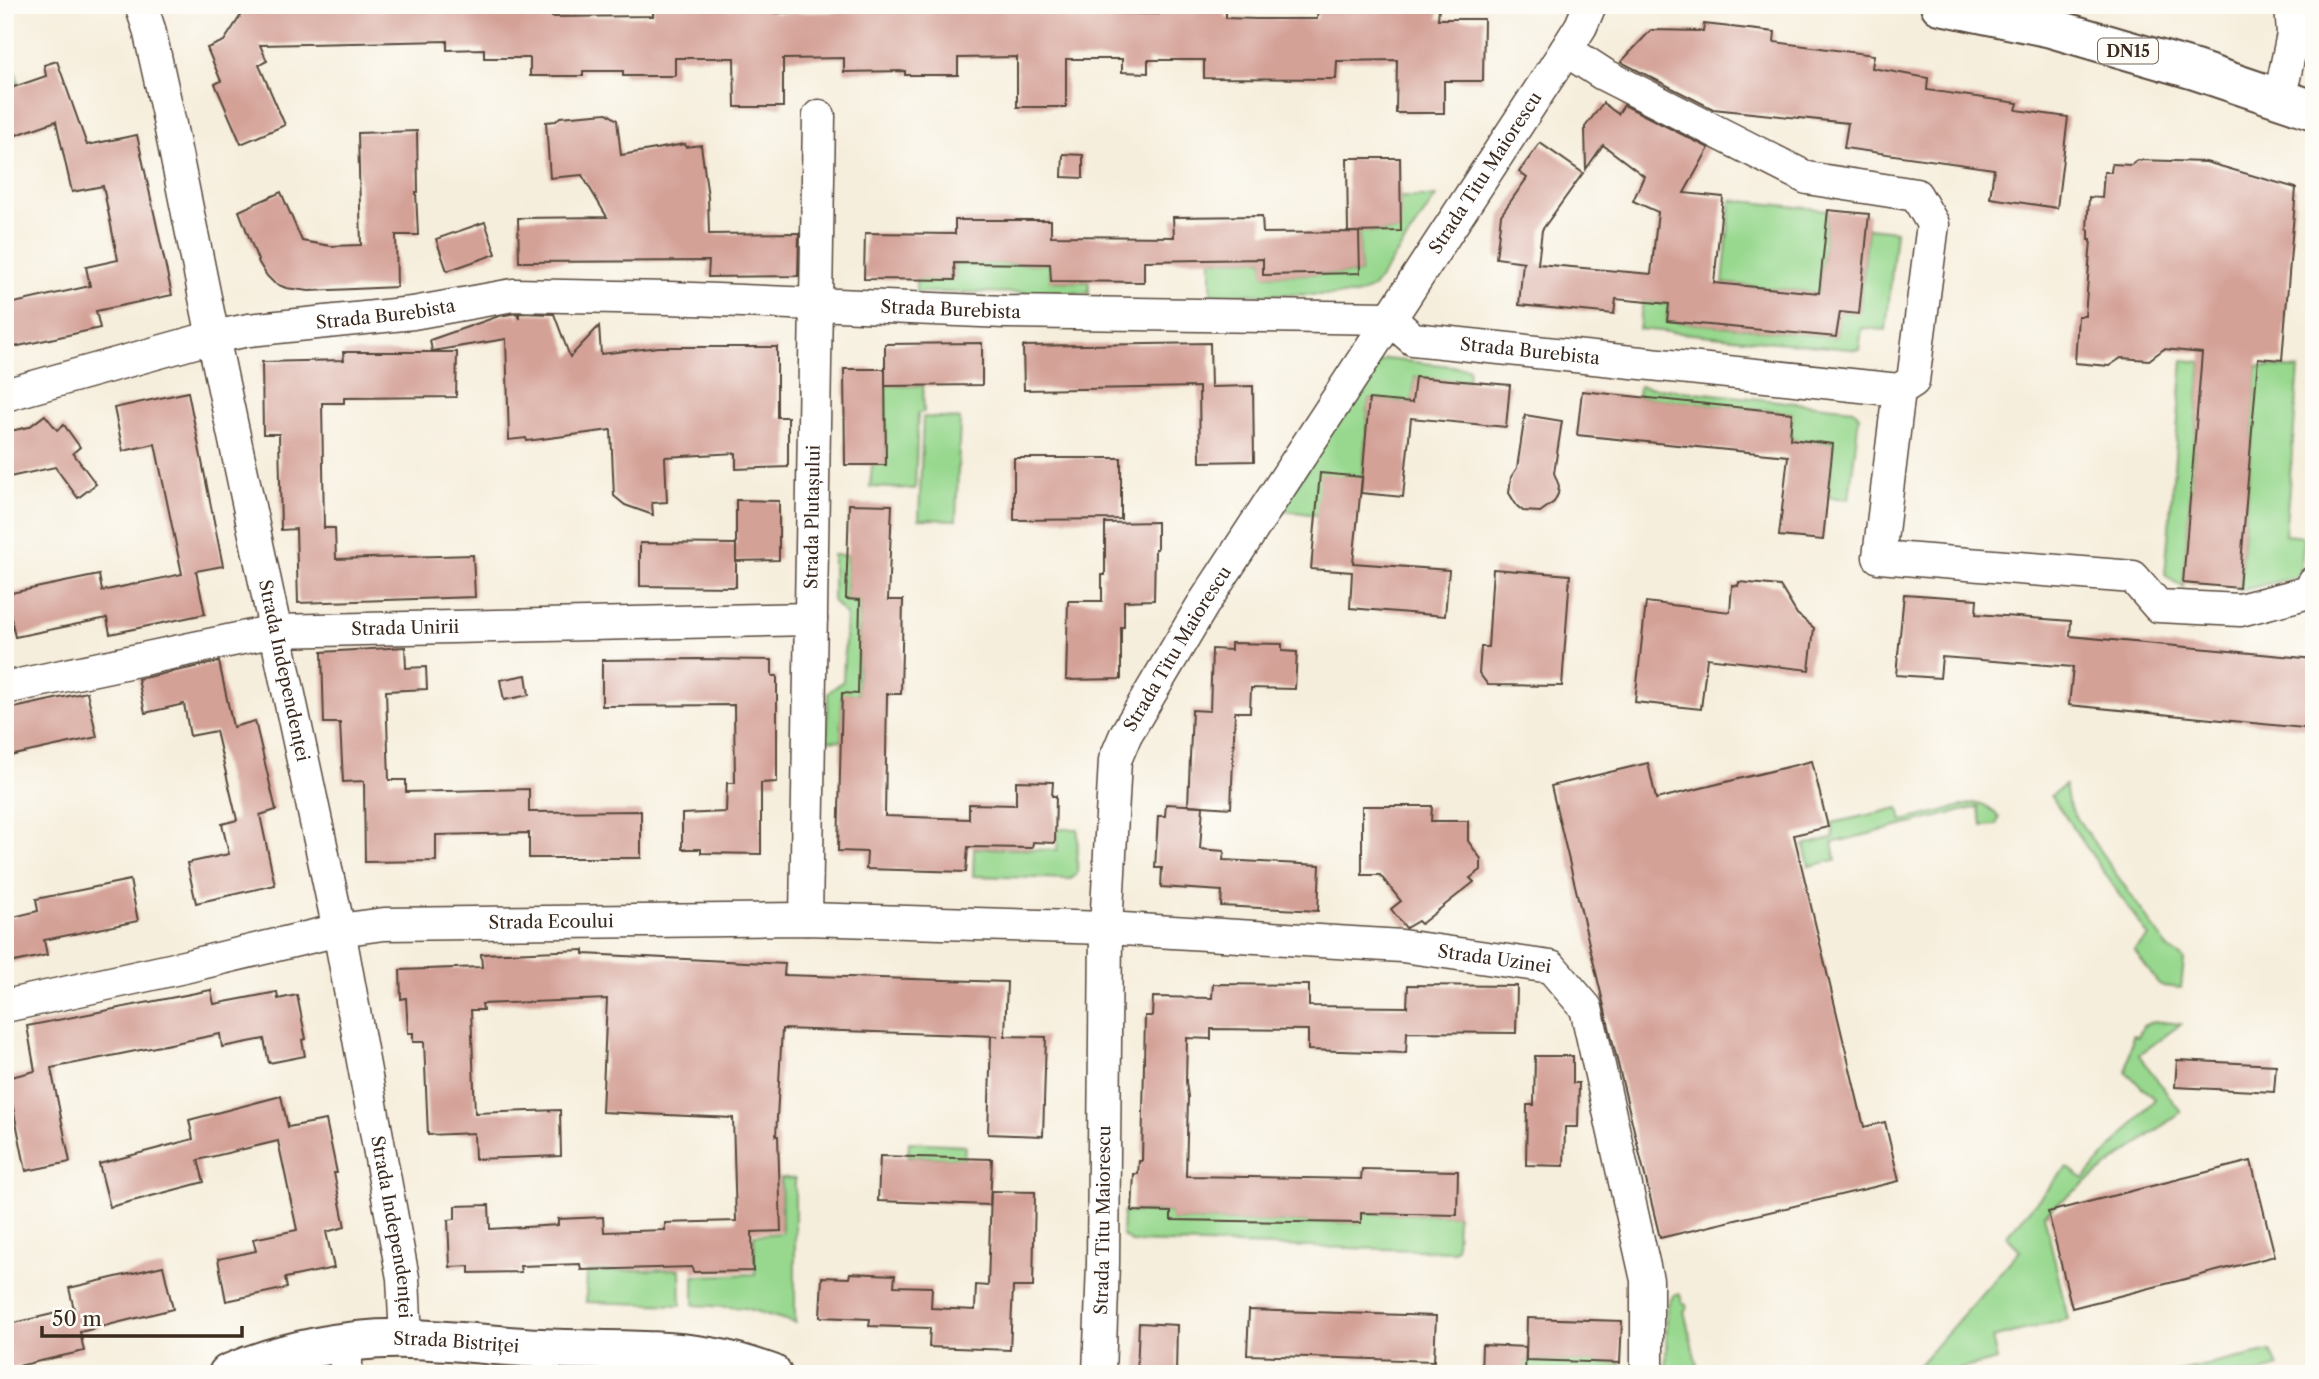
<svg xmlns="http://www.w3.org/2000/svg" width="2319" height="1379" viewBox="0 0 2319 1379" font-family="'Libre Caslon Text',serif">
	<style>
		.green { fill: #97d88e; stroke: #698156; stroke-width: 2 }
		.building { fill: #d4a197 }
		.lines { fill: none; stroke-linecap: round; stroke-linejoin: round }
		.minor-casing { stroke: #57473a; stroke-width: 35 }
		.secondary-casing { stroke: #57473a; stroke-width: 42 }
		.primary-casing { stroke: #57473a; stroke-width: 42 }
		.minor { stroke: #fff; stroke-width: 32 }
		.secondary { stroke: #fff; stroke-width: 38 }
		.primary { stroke: #fff; stroke-width: 38 }
		.labels { text-anchor: middle; stroke-width: 7; stroke-linejoin: round; paint-order: stroke }
		.shield { fill: #fdfcf7; stroke: #75695f; stroke-width: 2 }
		.shield-label { font-size: 16px; font-weight: bold; fill: #3b2a1e }
		.street-label { font-size: 18px; fill: #3b2a1e; stroke: #fdfcf7 }
	</style>
	<rect width="100%" height="100%" fill="#fdfcf7"/>
	<filter id="ink" filterUnits="userSpaceOnUse"><feTurbulence type="fractalNoise" baseFrequency=".0143" numOctaves="2"/><feDisplacementMap in="SourceGraphic" scale="14" xChannelSelector="R" yChannelSelector="G"/><feConvolveMatrix kernelMatrix="1 2 1 2 8 2 1 2 1" color-interpolation-filters="sRGB"/></filter>
	<filter id="wash" filterUnits="userSpaceOnUse"><feTurbulence type="fractalNoise" baseFrequency=".00686" numOctaves="4" result="noise"/><feDisplacementMap in="SourceGraphic" scale="28" xChannelSelector="R" yChannelSelector="G"/><feGaussianBlur stdDeviation="1.57" result="paint"/><feColorMatrix in="noise" values="0 0 0 0 0 0 0 0 0 0 0 0 0 0 0 0 0 1.4 0 .05"/><feComposite in="paint" operator="in"/></filter>
	<g filter="url(#wash)">
		<rect width="100%" height="100%" fill="#f6eedc"/>
		<g class="green">
			<path d="M5,43L19,83L5,87Z"/>
			<path d="M1400,197H1436L1373,288L1356,295L1211,294V260L1263,259L1264,275L1360,273L1359,232L1400,231Z"/>
			<path d="M1731,200L1828,210L1819,293L1723,283Z"/>
			<path d="M1868,228L1896,231L1886,330L1862,328L1859,350L1639,329L1643,301L1669,304L1667,321L1836,337L1839,312L1859,313Z"/>
			<path d="M954,263L1050,264L1051,281L1089,282V293L916,292V279L955,280Z"/>
			<path d="M1386,359L1469,368L1468,382L1415,377L1412,403L1369,399L1362,477L1316,515L1281,510L1373,366Z"/>
			<path d="M2183,360L2201,362L2183,587L2165,575Z"/>
			<path d="M2257,366L2299,369L2285,535L2304,537L2300,576L2239,591Z"/>
			<path d="M885,386H923L924,412L918,413L915,489L870,487L872,465L886,464Z"/>
			<path d="M1639,386L1853,409L1859,416L1849,499L1827,497L1833,444L1790,439L1792,413L1638,397Z"/>
			<path d="M923,417L960,419L956,520L919,519Z"/>
			<path d="M833,555H847L846,599L860,600L858,694H842L841,741L827,740L828,693L843,681L846,615L833,601Z"/>
			<path d="M2065,785L2068,802L2074,814L2168,948C2172,953 2181,955 2184,960L2181,988L2163,986L2158,983L2134,950L2149,937L2051,796Z"/>
			<path d="M1974,803C1985,805 1993,809 1999,818L1997,825L1983,826L1978,807L1832,843L1836,860L1809,866L1804,845L1834,838L1832,823L1899,808L1902,821Z"/>
			<path d="M1058,829H1078L1077,874L1071,879L973,876L974,848L1057,850Z"/>
			<path d="M2154,1021L2181,1024L2139,1055L2181,1112L2044,1214L2068,1319L1992,1338L1997,1360L1952,1371L1949,1374H1911L2020,1250L2006,1236L2067,1167L2084,1179L2155,1099L2126,1072L2133,1035L2138,1036L2143,1026Z"/>
			<path d="M909,1142L965,1145L964,1159L908,1156Z"/>
			<path d="M781,1178L795,1179V1323L745,1308L694,1305V1276L755,1274L754,1235L782,1233Z"/>
			<path d="M1123,1212H1171L1172,1220L1360,1223L1361,1213L1457,1215L1456,1248L1453,1251L1131,1242L1122,1235Z"/>
			<path d="M680,1269L681,1305L586,1302L587,1272Z"/>
			<path d="M1680,1294L1682,1302L1686,1304L1687,1308L1684,1311L1699,1374H1666L1667,1307L1673,1296Z"/>
			<path d="M2271,1351L2278,1367L2256,1374H2166Z"/>
			<path d="M1525,1360L1621,1363L1620,1374H1525Z"/>
		</g>
		<g id="blocks">
			<g class="building">
				<path d="M254,5L552,6V17L653,16V5H774V13L1038,8V12L1111,11V13L1159,14V8H1226V18L1256,19H1317L1318,7L1439,8L1438,19H1484L1483,81H1444V113H1396L1397,60L1337,61L1336,79L1204,78V60H1148V73L1122,72V59H1066V107H1017V57L958,58V75H905V71L844,72V58L783,59V107H735L734,58H675V76H623V71H583V76H530V58H484V49L447,50V41L260,45L267,61L259,65L285,125L241,144L215,84L221,81L207,48L224,41L247,6Z"/>
				<path d="M1704,24L1775,32L1774,42L1874,55L1872,68L1928,78L1927,90L2018,103L2016,110L2068,117L2057,208L1990,198L1994,169L1844,148L1848,123L1713,109L1621,62L1651,30L1703,31Z"/>
				<path d="M57,61L87,145L137,135L172,295L96,311L100,328L5,349V305L90,286L86,267L118,260L103,186L72,192L56,121L5,139V90L46,76L44,65Z"/>
				<path d="M1603,103L1618,114L1624,105L1709,148L1684,193L1723,197L1714,283L1819,293L1828,210L1869,214L1859,314L1840,312L1836,337L1667,321L1669,304L1616,299L1614,314L1519,305L1523,262H1525L1496,258L1501,215L1527,178L1519,172L1540,143L1583,173L1542,230L1538,264L1651,274L1658,212L1633,201L1644,176L1603,145L1586,169L1585,127Z"/>
				<path d="M607,113L617,120L621,155L685,144L686,147L701,145L708,197L709,234L799,233L798,276L708,277L709,261L519,262L518,218L607,217L582,175L550,178L546,122L556,121L560,117Z"/>
				<path d="M417,131L418,192H416L418,235H396L397,287L309,291L286,288L274,283L267,276L259,263L239,211L281,192L302,241L331,246L361,245L358,133Z"/>
				<path d="M1063,154L1083,155V178L1062,177Z"/>
				<path d="M1347,158H1400L1401,231L1348,232Z"/>
				<path d="M2138,160L2206,162L2296,188L2282,360L2258,358L2239,588L2183,583L2202,353L2164,349L2149,360L2121,358L2109,366L2075,363L2078,316H2085L2091,240H2089V230L2087,229L2089,197L2102,198L2104,172H2111L2112,164L2131,165Z"/>
				<path d="M1262,216L1263,233L1359,232L1360,273L1263,275V259L1144,261V282L1051,281L1050,264L954,263L955,280L864,279L865,233L955,234V220H1051V236L1174,237L1173,217Z"/>
				<path d="M485,222L496,254L447,271L436,239Z"/>
				<path d="M517,313L519,319V313L554,314L570,357L599,326L601,354L659,347H777V417H788V467L736,469V453L665,457L667,502L652,503L653,515L625,505L614,496L611,430L527,441L526,438L509,440L506,339L432,351L430,340L499,316Z"/>
				<path d="M982,343V385L885,386V344Z"/>
				<path d="M1210,343L1211,387L1253,386L1254,461L1200,462L1199,387L1024,390L1023,346Z"/>
				<path d="M343,352H457L456,397L344,398V403H322L324,528H335L336,559L473,555L475,597L298,603L296,529L281,530L279,434H263L262,362L344,360Z"/>
				<path d="M844,369H885L886,465H845Z"/>
				<path d="M1415,377L1510,385L1506,427L1411,418L1403,497L1361,493L1369,399L1412,403Z"/>
				<path d="M1582,391L1792,413L1790,439L1833,444L1823,540L1779,536L1788,456L1577,435Z"/>
				<path d="M188,392L223,566L196,571L205,614L110,634L107,618L15,637L6,594L99,575L102,591L182,574L155,444L123,451L114,408Z"/>
				<path d="M45,415L57,430L64,425L80,447L73,453L96,484L78,498L55,467L5,478V432L29,427Z"/>
				<path d="M1525,415L1562,421L1554,473L1559,486L1558,494L1554,502L1540,512L1523,511L1517,506L1509,493L1511,477L1517,468Z"/>
				<path d="M1014,458H1121V519L1014,520Z"/>
				<path d="M1320,473L1362,477L1353,563L1449,570L1445,616L1350,608L1352,572L1311,569Z"/>
				<path d="M736,500L779,501V560L736,561Z"/>
				<path d="M849,504L892,505L888,600H903L901,694H887L885,816L969,819V804L1016,805V781L1053,782L1052,796H1056L1055,843L1033,842L1032,848L968,847L966,872L866,869L867,852L838,851L842,693L858,694L860,600L846,599Z"/>
				<path d="M1157,522V549H1155L1154,600L1124,601V627H1121V679L1066,680L1068,601H1102V575H1105V523Z"/>
				<path d="M640,543L736,544V587L640,586Z"/>
				<path d="M1493,569L1570,575L1562,686L1488,685L1479,673L1481,647H1488Z"/>
				<path d="M1739,582L1780,586L1797,614L1814,628L1809,670L1707,658L1701,709L1635,702L1646,602L1730,612L1732,585L1738,586Z"/>
				<path d="M1904,594L1977,599L1976,614L2071,621L2070,636L2314,659V729L2069,705L2073,667L1942,657L1940,678L1896,675Z"/>
				<path d="M1231,643L1282,644V651L1297,652L1295,689L1251,688L1250,712H1235L1231,808L1188,805L1192,710L1210,711L1212,649L1231,650Z"/>
				<path d="M405,647L406,668L426,667L427,689L386,691L389,780H406V792L529,789V812L641,811V858H529V833L436,835V861L365,862L364,781L343,782L340,723H324L322,652Z"/>
				<path d="M697,659L772,660V676H777V782L761,783V854L701,853V849H682V814L726,812L727,783H735L734,705L602,706V660Z"/>
				<path d="M219,662L233,727L255,721L276,810L260,815L275,885L196,903L187,863L229,854L222,824L237,820L216,731L190,736L184,704L145,713L138,679Z"/>
				<path d="M526,675L529,695L504,700L500,680Z"/>
				<path d="M87,692L97,737L5,757V710Z"/>
				<path d="M1812,761L1828,827L1794,835L1864,1127L1885,1122L1899,1181L1660,1238L1551,786L1648,763L1656,799Z"/>
				<path d="M1166,804L1203,806L1200,849L1224,851L1223,860L1320,865L1318,911L1221,906L1222,891L1161,887L1162,868H1155L1158,816H1165Z"/>
				<path d="M1362,806H1432L1431,821H1468V841L1481,859V870L1470,878L1474,882L1421,924L1418,921L1406,928L1391,909L1401,901L1380,875H1362Z"/>
				<path d="M130,880L138,921L44,940L47,955L5,964V919L38,911L36,899Z"/>
				<path d="M584,950V954L785,964L784,975L1007,982L1005,1036L1046,1037L1043,1136L988,1134L991,1036H998L782,1029L776,1136H778L781,1231L752,1232L753,1271L693,1272L692,1267L581,1270L580,1264L520,1266L521,1272L469,1273V1266L450,1267L448,1220L455,1219V1206L489,1205L490,1229L558,1225V1219L603,1217L604,1232L665,1230V1223L736,1221L733,1118L602,1112L607,999L482,1004L483,1010H471L475,1113L560,1110L561,1156L475,1159L474,1133L428,1135L424,1042H413V1033H408L406,998L401,999L400,970L482,967L481,954Z"/>
				<path d="M1213,984L1309,985V1006L1407,1007L1408,985L1517,986L1516,1033L1407,1032L1406,1053L1308,1050V1030L1211,1029V1039L1187,1038L1186,1082L1188,1097L1186,1176L1361,1179L1362,1169L1458,1171L1457,1215L1361,1213V1223L1171,1220V1212L1132,1211L1134,1174H1138L1139,1161H1142L1145,1016H1152L1153,997L1212,998Z"/>
				<path d="M211,990L214,1004L277,992L278,999L297,995L306,1039L302,1040L305,1056L269,1063L264,1039L222,1047L220,1034L51,1068L70,1162L26,1171L7,1078L35,1071L27,1026Z"/>
				<path d="M1535,1056H1573V1083H1579L1578,1127H1565L1564,1166L1526,1165L1527,1105H1534Z"/>
				<path d="M2177,1060L2276,1065L2274,1092L2175,1087Z"/>
				<path d="M281,1096L288,1127L326,1120L337,1173H334L345,1227L326,1232L334,1268L285,1278L287,1288L226,1301L218,1259L256,1251L253,1239L297,1230L278,1141L198,1160L204,1182L110,1207L99,1164L193,1139L189,1120Z"/>
				<path d="M880,1156L992,1159L990,1205L878,1201Z"/>
				<path d="M2251,1161L2275,1256L2072,1308L2048,1212Z"/>
				<path d="M991,1191L1035,1192L1033,1287H1013L1010,1350L929,1347L930,1328L869,1326L870,1319L820,1317L822,1277L849,1278L850,1273L895,1275L894,1286L932,1287L931,1308L975,1310L976,1285L988,1286Z"/>
				<path d="M163,1266L173,1309L80,1332L84,1351L5,1369V1325L74,1309L69,1288Z"/>
				<path d="M1249,1310L1436,1316L1434,1361L1247,1355Z"/>
				<path d="M1527,1318L1622,1321L1620,1363L1526,1360Z"/>
				<path d="M1139,1323L1177,1325L1176,1374H1137Z"/>
				<path d="M1482,1345L1526,1347L1525,1374H1481Z"/>
			</g>
		</g>
	</g>
	<g filter="url(#ink)">
		<use href="#blocks" fill-opacity="0" stroke="#57473a" stroke-width="2"/>
		<g class="lines">
			<defs>
				<g id="minor">
					<path id="s1" d="M141,5L149,29L167,110L213,337L339,930L403,1278L406,1339"/>
					<path d="M1566,50L1603,74L1807,178L1916,195L1933,224L1913,381L1899,390"/>
					<path d="M2284,78L2293,34L2291,5"/>
					<path d="M1899,390L1879,557L2133,577L2158,606L2240,610L2313,591L2314,582"/>
					<path id="s2" d="M5,395L213,337L249,330L413,313L513,295L669,298L1005,312L1389,318L1413,339L1899,390"/>
					<path id="s3" d="M5,688L275,631L811,619"/>
					<path id="s4" d="M806,919L819,116"/>
					<path id="s5" d="M5,1006L184,967L339,930L384,924L806,919L1106,928L1402,946L1551,967L1586,1008L1647,1280V1374"/>
					<path d="M346,1374V1343"/>
					<path id="s6" d="M1099,1374L1103,1263L1106,928L1115,760L1126,734L1202,606L1566,50L1581,26L1590,5"/>
				</g>
				<g id="secondary">
					<path id="s7" d="M228,1374C281,1351 350,1337 409,1339C453,1340 497,1346 541,1348C597,1351 655,1348 710,1357C731,1360 752,1367 772,1374"/>
				</g>
				<path id="primary" d="M1940,5L2051,28L2195,70L2314,110"/>
			</defs>
			<use href="#minor" class="minor-casing"/>
			<use href="#secondary" class="secondary-casing"/>
			<use href="#primary" class="primary-casing"/>
			<use href="#minor" class="minor"/>
			<use href="#secondary" class="secondary"/>
			<use href="#primary" class="primary"/>
		</g>
	</g>
	<g class="labels">
		<rect class="shield" x="2098" y="38.5" width="60" height="25" rx="5"/>
		<g class="shield-label">
			<text x="2128" y="57">DN15</text>
		</g>
		<g class="street-label">
			<text dy="6" stroke="none"><textPath href="#s6" startOffset="1309">Strada Titu Maiorescu</textPath></text>
			<text dy="6" stroke="none"><textPath href="#s2" startOffset="957">Strada Burebista</textPath></text>
			<text dy="6" stroke="none"><textPath href="#s2" startOffset="390">Strada Burebista</textPath></text>
			<text dy="6" stroke="none"><textPath href="#s2" startOffset="1545">Strada Burebista</textPath></text>
			<text dy="6" stroke="none"><textPath href="#s4" startOffset="402">Strada Plutașului</textPath></text>
			<text dy="6" stroke="none"><textPath href="#s3" startOffset="406">Strada Unirii</textPath></text>
			<text dy="6" stroke="none"><textPath href="#s6" startOffset="742">Strada Titu Maiorescu</textPath></text>
			<text dy="6" stroke="none"><textPath href="#s1" startOffset="681">Strada Independenței</textPath></text>
			<text dy="6" stroke="none"><textPath href="#s5" startOffset="555">Strada Ecoului</textPath></text>
			<text dy="6" stroke="none"><textPath href="#s5" startOffset="1500">Strada Uzinei</textPath></text>
			<text dy="6" stroke="none"><textPath href="#s6" startOffset="154">Strada Titu Maiorescu</textPath></text>
			<text dy="6" stroke="none"><textPath href="#s1" startOffset="1248">Strada Independenței</textPath></text>
			<text dy="6" stroke="none"><textPath href="#s7" startOffset="233">Strada Bistriței</textPath></text>
		</g>
	</g>
	<rect width="2319" height="1379" fill="none" stroke="#fdfcf7" stroke-width="28"/>
	<path d="M42 1326v10h200v-10" fill="none" stroke="#3b2a1e" stroke-width="3.5"/>
	<text x="52" y="1326" font-size="21" fill="#3b2a1e" stroke="#fdfcf7" stroke-width="5" paint-order="stroke">50 m</text>
</svg>
